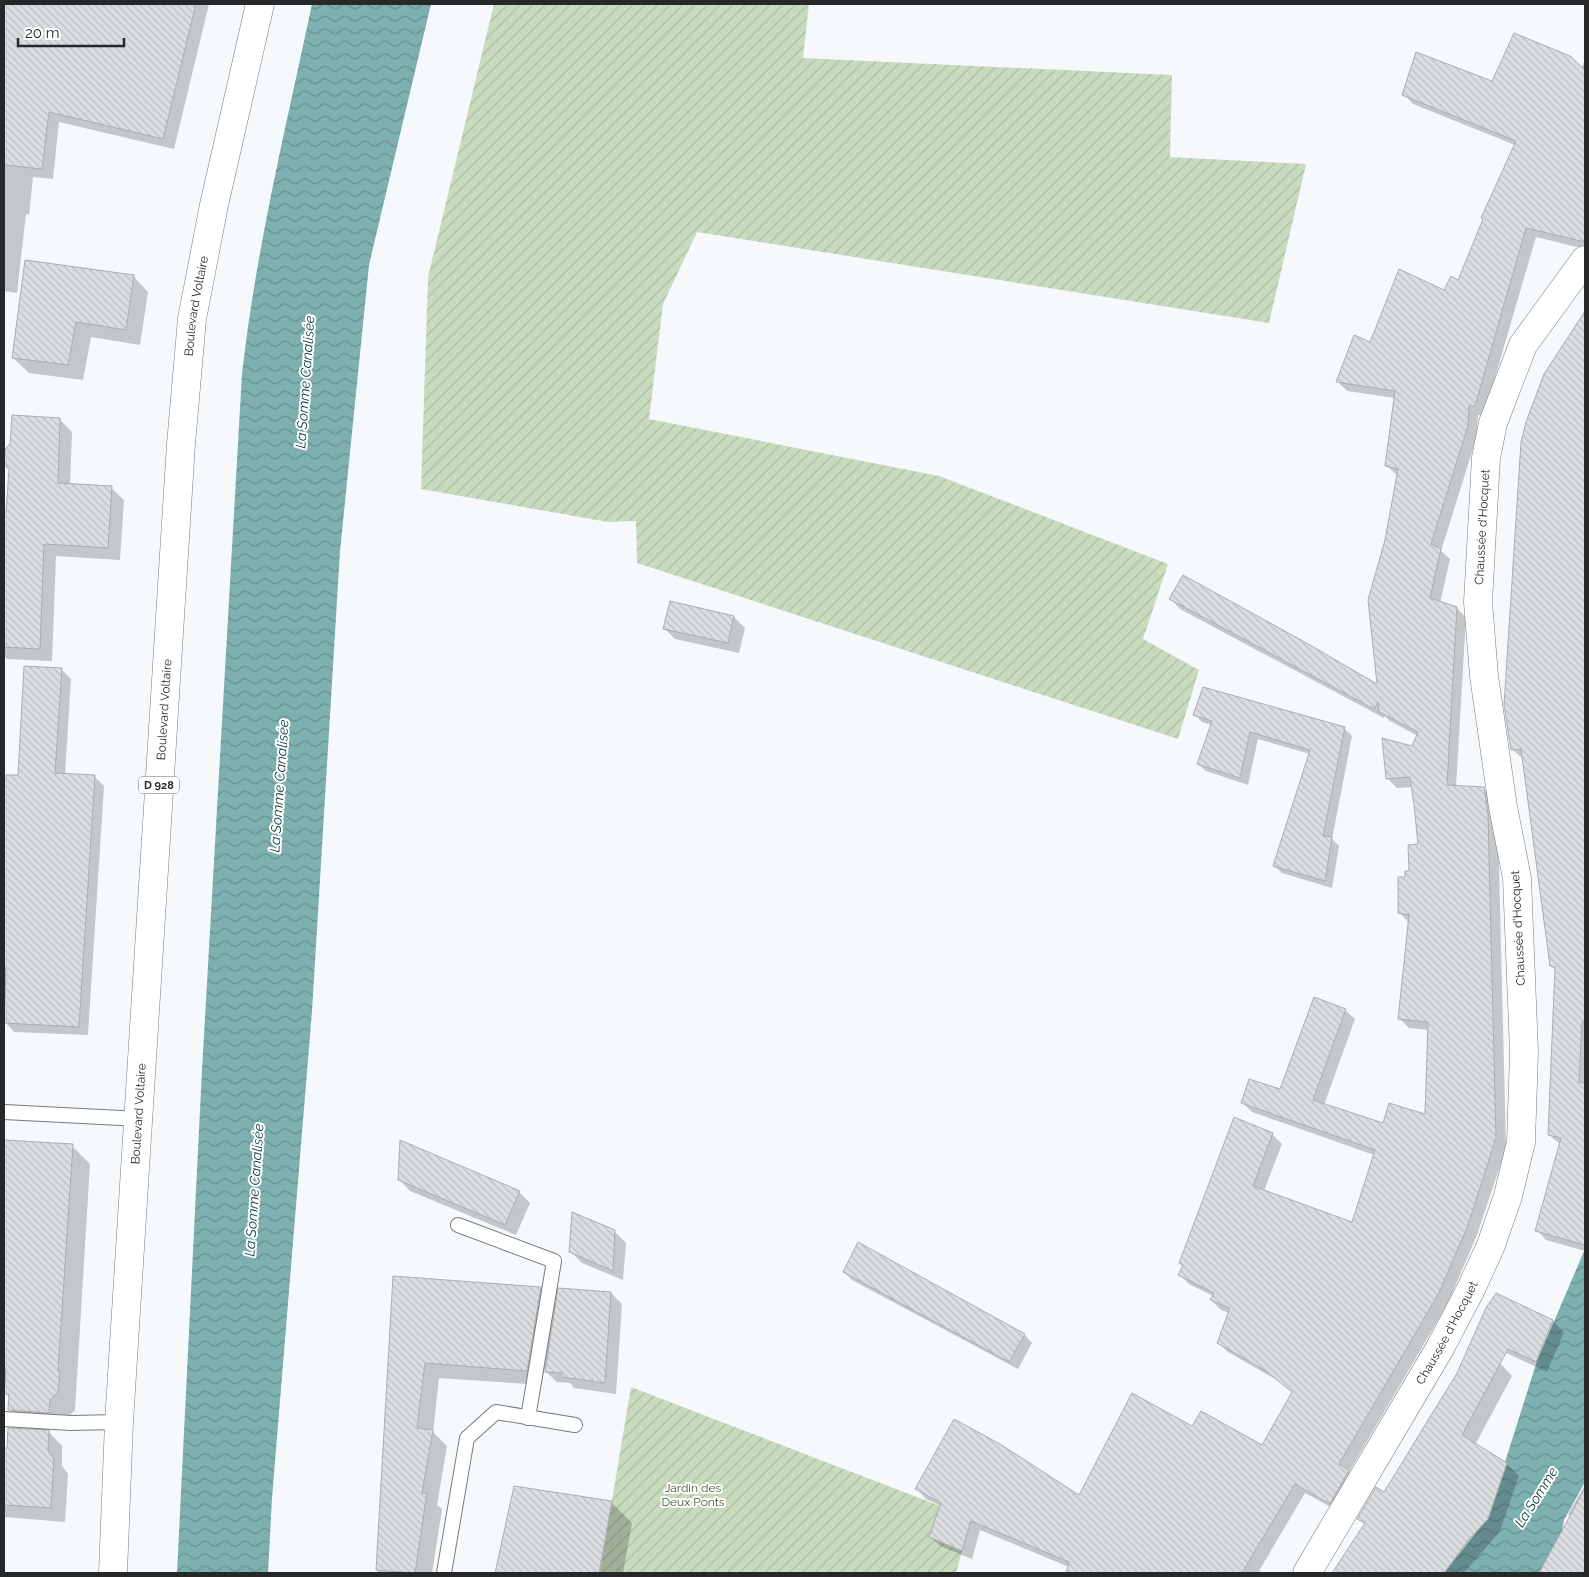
<svg xmlns="http://www.w3.org/2000/svg" width="1589" height="1577" viewBox="0 0 1589 1577" font-family="Raleway,sans-serif">
	<style>
		.garden { fill: url(#garden-furrows) }
		.water { fill: url(#water-waves) }
		.shadow { fill: #0003 }
		.building { fill: url(#building-back-hatch); stroke: #abadb0 }
		.lines { fill: none; stroke-linecap: round; stroke-linejoin: round }
		.service-casing { stroke: #777a7c; stroke-width: 16 }
		.minor-casing { stroke: #777a7c; stroke-width: 29 }
		.primary-casing { stroke: #777a7c; stroke-width: 29 }
		.service { stroke: #fff; stroke-width: 14 }
		.minor { stroke: #fff; stroke-width: 28 }
		.primary { stroke: #fff; stroke-width: 28 }
		.labels { text-anchor: middle; stroke-width: 4; stroke-linejoin: round; paint-order: stroke }
		.shield { fill: #fff; stroke: #686869; stroke-width: 1 }
		.shield-label { font-size: 11px; font-weight: bold; fill: #272829 }
		.street-label { font-size: 12px; fill: #272829; stroke: #fff }
		.park-label { font-size: 12px; fill: #3b5929; stroke: #fff }
		.water-label { font-size: 14px; font-style: italic; fill: #093a3a; stroke: #fff }
	</style>
	<defs>
		<pattern id="garden-furrows" width="10" height="10" patternUnits="userSpaceOnUse" patternTransform="scale(1.25)"><rect width="10" height="10" fill="#c8dbbf"/><path d="M-1 1l2-2M0 10L10 0M9 11l2-2" fill="none" stroke="#acbca4"/></pattern>
		<pattern id="water-waves" width="16" height="10" patternUnits="userSpaceOnUse" patternTransform="scale(1.25)"><rect width="16" height="10" fill="#7eb0b0"/><path d="M0 5q4-4 8 0t8 0" fill="none" stroke="#678f8f"/></pattern>
		<pattern id="building-back-hatch" width="6" height="6" patternUnits="userSpaceOnUse" patternTransform="scale(1.25)"><rect width="6" height="6" fill="#dbdee1"/><path d="M-1 5l2 2M0 0l6 6M5-1l2 2" fill="none" stroke="#bcbec1"/></pattern>
	</defs>
	<rect width="100%" height="100%" fill="#f6f9fc"/>
	<g class="garden">
		<path d="M494,4H809L803,58L1172,75L1170,157L1306,164L1269,323L697,232L663,304L649,419L939,476L1168,564L1143,639L1199,670L1178,739L637,563L636,521L608,522L421,489L428,277Z"/>
		<path d="M631,1387L961,1514L962,1551L956,1573L600,1572Z"/>
	</g>
	<g class="water">
		<path d="M312,4H431L369,265L340,551L312,1011L272,1498L268,1573H177L202,1070L242,374C256,249 286,127 312,4Z"/>
		<path d="M1585,1249V1482L1564,1520L1561,1536L1539,1573H1444L1487,1519L1537,1361Z"/>
	</g>
	<g class="shadow">
		<path d="M4,4H209L174,149L59,122L53,179L33,177L29,215L26,214L17,293L4,291Z"/>
		<path d="M1585,60V249L1536,237L1484,415H1478L1477,436L1441,551L1450,559L1440,603L1457,608L1466,618L1456,787L1484,789L1494,798L1498,825L1506,1148L1477,1235L1448,1303L1349,1472L1358,1481L1340,1512L1305,1493L1259,1571L1264,1573H1067L1069,1567L980,1530L972,1559L940,1546L930,1536L941,1506L926,1499L917,1489L1079,1496L1193,1428L1262,1447L1293,1393L1277,1380L1228,1352L1218,1342L1229,1313L1221,1310L1211,1300L1213,1296L1189,1284L1180,1275L1184,1266L1180,1263L1272,1134L1282,1144L1264,1191L1353,1224L1374,1155L1252,1112L1242,1102L1281,1091L1345,1010L1355,1019L1324,1105L1384,1125L1426,1116L1429,1030L1409,1028L1400,1019L1409,923L1399,912L1406,878L1411,872L1419,845L1413,787L1397,788L1387,778L1413,748L1418,736L1390,721L1385,716L1384,718L1180,609L1171,599L1378,686L1386,540L1398,476L1386,465L1395,398L1347,391L1338,382L1371,343L1458,282L1515,145L1413,104L1404,94L1581,68Z"/>
		<path d="M133,276L148,292L140,345L91,337L83,380L29,373L13,358Z"/>
		<path d="M1585,313V1251L1546,1240L1537,1230L1561,1145L1549,1135L1557,971L1551,966L1523,759L1512,749L1545,375Z"/>
		<path d="M59,419L72,432L70,485L111,488L124,500L120,560L56,556L52,661L7,659L4,656V513H8Z"/>
		<path d="M734,617L745,628L739,653L675,639L664,628Z"/>
		<path d="M61,669L71,679L65,775L94,776L104,786L88,1035L14,1032L5,1022L6,976H4V782L19,777Z"/>
		<path d="M1194,714L1344,728L1352,736L1332,839L1339,846L1332,888L1282,873L1274,866L1310,754L1258,739L1248,785L1206,771L1198,764L1212,725L1202,722Z"/>
		<path d="M4,1141L72,1146L90,1164L75,1410L67,1418V1430L46,1429L62,1446V1466L68,1474L65,1522L4,1517V1449H8L30,1431L10,1410V1398L5,1393L6,1384H4Z"/>
		<path d="M399,1179L519,1192L530,1203L516,1235L410,1191Z"/>
		<path d="M615,1232L626,1243L623,1280L582,1263L571,1252Z"/>
		<path d="M858,1244L1025,1335L1032,1343L1018,1369L852,1280L844,1272Z"/>
		<path d="M394,1277L540,1288L557,1304L611,1293L622,1304L616,1394L574,1388L570,1383L557,1382L544,1370L542,1385L439,1378L433,1432L447,1446L437,1505L442,1509L432,1573H377Z"/>
		<path d="M1497,1294L1553,1321L1564,1332L1547,1372L1487,1344Z"/>
		<path d="M1500,1363L1512,1376L1475,1445L1506,1464L1519,1476L1500,1531L1464,1573H1334L1365,1525L1359,1518L1384,1494Z"/>
		<path d="M1585,1485V1573H1540L1571,1517L1568,1514Z"/>
		<path d="M515,1488L612,1503L632,1523L623,1573H496Z"/>
	</g>
	<g class="building">
		<path d="M4,4H196L163,139L49,112L42,169L4,165Z"/>
		<path d="M1514,33L1570,56L1585,70V242L1526,228L1475,406H1469L1468,426L1431,544L1441,549L1430,598L1457,607L1447,785L1484,787L1488,814L1496,1138L1468,1225L1439,1293L1339,1464L1349,1470L1330,1504L1295,1484L1242,1573H1066L1069,1562L971,1521L962,1551L929,1537L941,1503L915,1489L954,1419L1000,1444L1079,1495L1132,1393L1192,1426L1201,1411L1262,1445L1292,1392L1266,1371L1217,1343L1230,1308L1210,1300L1214,1293L1178,1275L1183,1265L1179,1263L1234,1117L1273,1133L1253,1186L1352,1222L1375,1150L1241,1103L1249,1079L1280,1089L1314,997L1346,1009L1313,1100L1383,1123L1389,1103L1425,1114L1428,1022L1398,1019L1409,915L1398,913V877H1405V871H1409L1408,845L1418,844L1414,805L1410,777L1386,779L1382,738L1412,746L1418,732L1379,712L1378,702L1374,709L1169,599L1183,575L1310,645L1377,684L1368,600L1385,540L1398,469L1385,466L1395,391L1336,382L1354,335L1370,342L1399,269L1444,290L1451,276L1458,280L1483,219L1481,218L1516,141L1402,95L1416,52L1492,81Z"/>
		<path d="M25,260L134,275L126,330L76,322L68,365L12,358Z"/>
		<path d="M1585,311V1021L1582,1022L1579,1082L1585,1083V1245L1535,1231L1561,1138L1548,1135L1555,967L1550,966L1521,749L1511,750L1504,705L1521,442L1526,422L1544,374Z"/>
		<path d="M12,415L60,418L58,483L112,486L108,548L44,544L40,649L4,647V512H6L9,470L4,464L5,449L10,444Z"/>
		<path d="M670,601L734,616L728,643L663,629Z"/>
		<path d="M24,666L62,668L55,773L95,775L79,1027L4,1023L6,968H4V780H6V775H18Z"/>
		<path d="M1203,687L1345,727L1323,836L1332,837L1325,881L1273,866L1310,750L1250,732L1240,778L1197,764L1212,721L1193,715Z"/>
		<path d="M4,1140L73,1144L58,1371L60,1372L58,1392L50,1400L49,1413L8,1410L9,1394H4L6,1368H4Z"/>
		<path d="M400,1140L520,1191L505,1225L398,1180Z"/>
		<path d="M572,1212L615,1230L613,1271L569,1252Z"/>
		<path d="M858,1242L1025,1334L1009,1362L843,1272Z"/>
		<path d="M393,1276L541,1287L527,1371L425,1363L417,1428L433,1430L422,1493H427L415,1573L376,1570Z"/>
		<path d="M558,1288L611,1292L605,1383L562,1377V1373L545,1372Z"/>
		<path d="M1496,1293L1553,1320L1536,1362L1508,1349L1462,1435L1507,1463L1488,1519L1469,1539L1444,1573H1332L1365,1523L1357,1519L1376,1487L1384,1492L1457,1373L1486,1308Z"/>
		<path d="M8,1428L49,1430L48,1451L54,1459L51,1508L4,1505V1448H7Z"/>
		<path d="M514,1486L612,1501L599,1573H495Z"/>
		<path d="M1585,1488V1573H1539Z"/>
	</g>
	<g class="lines">
		<defs>
			<g id="service">
				<path d="M4,1112L140,1119"/>
				<path d="M458,1225L554,1261L528,1418"/>
				<path d="M4,1419L71,1423L119,1422"/>
				<path d="M444,1573L467,1438L496,1412L575,1425"/>
			</g>
			<g id="minor">
				<path id="s1" d="M1307,1573L1440,1348L1471,1289L1491,1245L1508,1196L1521,1142L1524,1052L1517,878L1503,807L1484,676L1478,602L1486,458L1493,423L1523,345L1585,260"/>
			</g>
			<g id="primary">
				<path id="s2" d="M113,1573L119,1422L181,444L192,319L214,205L260,4"/>
			</g>
		</defs>
		<use href="#service" class="service-casing"/>
		<use href="#minor" class="minor-casing"/>
		<use href="#primary" class="primary-casing"/>
		<use href="#service" class="service"/>
		<use href="#minor" class="minor"/>
		<use href="#primary" class="primary"/>
	</g>
	<g class="labels">
		<rect class="shield" x="139" y="776.5" width="40" height="17" rx="4"/>
		<g class="shield-label">
			<text x="159" y="789">D 928</text>
		</g>
		<g class="street-label">
			<text dy="4" stroke="none"><textPath href="#s2" startOffset="1270">Boulevard Voltaire</textPath></text>
			<text dy="4" stroke="none"><textPath href="#s1" startOffset="1102">Chaussée d'Hocquet</textPath></text>
			<text dy="4" stroke="none"><textPath href="#s2" startOffset="865">Boulevard Voltaire</textPath></text>
			<text transform="translate(1518 928) rotate(-93)" y="4">Chaussée d'Hocquet</text>
			<text dy="4" stroke="none"><textPath href="#s2" startOffset="460">Boulevard Voltaire</textPath></text>
			<text dy="4" stroke="none"><textPath href="#s1" startOffset="278">Chaussée d'Hocquet</textPath></text>
		</g>
		<g class="park-label">
			<text x="693" y="1492">Jardin des<tspan x="693" dy="14">Deux Ponts</tspan></text>
		</g>
		<g class="water-label">
			<text transform="translate(305 382) rotate(-86)" y="5">La Somme Canalisée</text>
			<text transform="translate(279 786) rotate(-86)" y="5">La Somme Canalisée</text>
			<text transform="translate(254 1190) rotate(-86)" y="5">La Somme Canalisée</text>
			<text transform="translate(1536 1497) rotate(-58)" y="5">La Somme</text>
		</g>
	</g>
	<rect width="1589" height="1577" fill="none" stroke="#272829" stroke-width="10"/>
	<path d="M18 38v8h106v-8" fill="none" stroke="#272829" stroke-width="2.5"/>
	<text x="25" y="38" font-size="15" fill="#272829" stroke="#ffffff" stroke-width="4" paint-order="stroke">20 m</text>
</svg>
